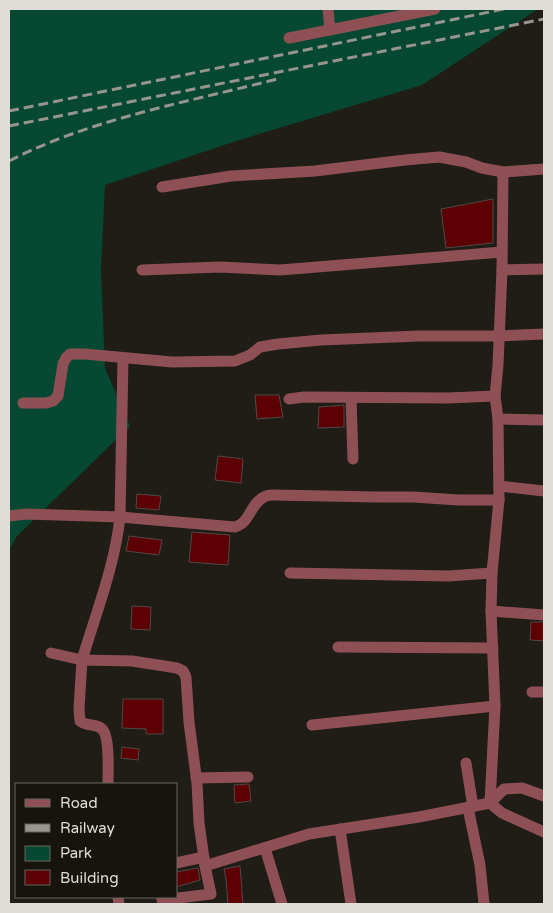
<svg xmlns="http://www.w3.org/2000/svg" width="553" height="913" viewBox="0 0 553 913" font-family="'Varela Round',sans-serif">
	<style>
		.green { fill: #064831 }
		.building { fill: #5d0003; stroke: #524846 }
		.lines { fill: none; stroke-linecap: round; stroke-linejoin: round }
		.minor { stroke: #8f5055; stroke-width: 11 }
		.rail { stroke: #96958f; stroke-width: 3; stroke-dasharray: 10 5; stroke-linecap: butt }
	</style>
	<rect width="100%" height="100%" fill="#1f1d16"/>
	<path class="green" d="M9,9H538L422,85L236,141L105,185L101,269L105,368L130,426L17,536L9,550Z"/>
	<g class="building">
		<path d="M493,199V243L446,248L441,209Z"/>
		<path d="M255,395H279L283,417L257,419Z"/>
		<path d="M344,405V427L318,428L319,407Z"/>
		<path d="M218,456L243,459L241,483L215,480Z"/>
		<path d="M137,494L161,496L159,510L136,508Z"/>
		<path d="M192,532L230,535L228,565L189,562Z"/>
		<path d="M129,536L162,540L159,555L126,551Z"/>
		<path d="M132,606L151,607L150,630L131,629Z"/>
		<path d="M531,622H544V641L530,640Z"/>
		<path d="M123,699H163V734H146V729L122,728Z"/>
		<path d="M122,747L139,749L138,760L121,758Z"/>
		<path d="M249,784L251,801L235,803L234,785Z"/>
		<path d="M240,866L243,904H228L226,879L224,869Z"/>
		<path d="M198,868L200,880L176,887V872Z"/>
	</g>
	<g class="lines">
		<g class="minor">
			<path d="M328,9L330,30"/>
			<path d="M289,38L435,9"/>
			<path d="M162,187L231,176L315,171L405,160L439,157L466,162L482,168L503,172L544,169"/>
			<path d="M142,270L220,267L280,270L502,252"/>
			<path d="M502,270L544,269"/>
			<path d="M351,398L353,459"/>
			<path d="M289,399L304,397L448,398L495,396"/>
			<path d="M23,403H46L53,401L58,396L63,364L66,358L70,354H85L172,362L235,361L250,355L260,347L278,344L321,340L419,336H499L544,334"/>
			<path d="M498,419L544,420"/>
			<path d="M499,486L544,491"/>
			<path d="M9,516L26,514L120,517L235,527C250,523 250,504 264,497C267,495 270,495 273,495L377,497H414L458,500H499"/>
			<path d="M290,573L448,576L492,573"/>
			<path d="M491,611L544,615"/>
			<path d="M338,647L493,648"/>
			<path d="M51,653L82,660C96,613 115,565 120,517L123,358"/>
			<path d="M532,692H544"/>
			<path d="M312,725L495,706"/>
			<path d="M466,763L473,807"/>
			<path d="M196,778L248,777"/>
			<path d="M108,784C108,773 110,736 102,729C96,723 87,727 80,721L79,709L82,660L132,661L177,668L183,671L186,677L189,722L197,783L199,823L205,866"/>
			<path d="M490,803L495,706L491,611L492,573L499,500L498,419L495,396L498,365L502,270L503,172"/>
			<path d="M490,803L504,789L522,788L544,796"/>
			<path d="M468,808L480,865L484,904"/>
			<path d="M340,829L351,904"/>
			<path d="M265,848L282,904"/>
			<path d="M176,863L204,857"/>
			<path d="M118,897L119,904"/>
			<path d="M162,900L211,894L205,866L309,834L419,817L490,803L502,813L544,832"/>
		</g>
		<g class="rail">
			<path d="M9,111L504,9"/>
			<path d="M9,126L544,19"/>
			<path d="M9,161C93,118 189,102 281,78"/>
		</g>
	</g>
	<rect width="553" height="913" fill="none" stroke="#deddd8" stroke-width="20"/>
	<rect x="15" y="783" width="162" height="115" fill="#16140d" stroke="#66645e"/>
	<rect x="25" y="799" width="25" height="8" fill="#8f5055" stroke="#66645e"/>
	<text x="60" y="808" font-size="15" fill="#deddd8">Road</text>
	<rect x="25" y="824" width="25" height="8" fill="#96958f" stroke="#66645e"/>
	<text x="60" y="833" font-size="15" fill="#deddd8">Railway</text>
	<rect x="25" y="846" width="25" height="15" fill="#064831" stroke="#66645e"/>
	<text x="60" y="858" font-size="15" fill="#deddd8">Park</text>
	<rect x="25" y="870" width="25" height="15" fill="#5d0003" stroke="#66645e"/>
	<text x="60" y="883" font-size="15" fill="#deddd8">Building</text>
</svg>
